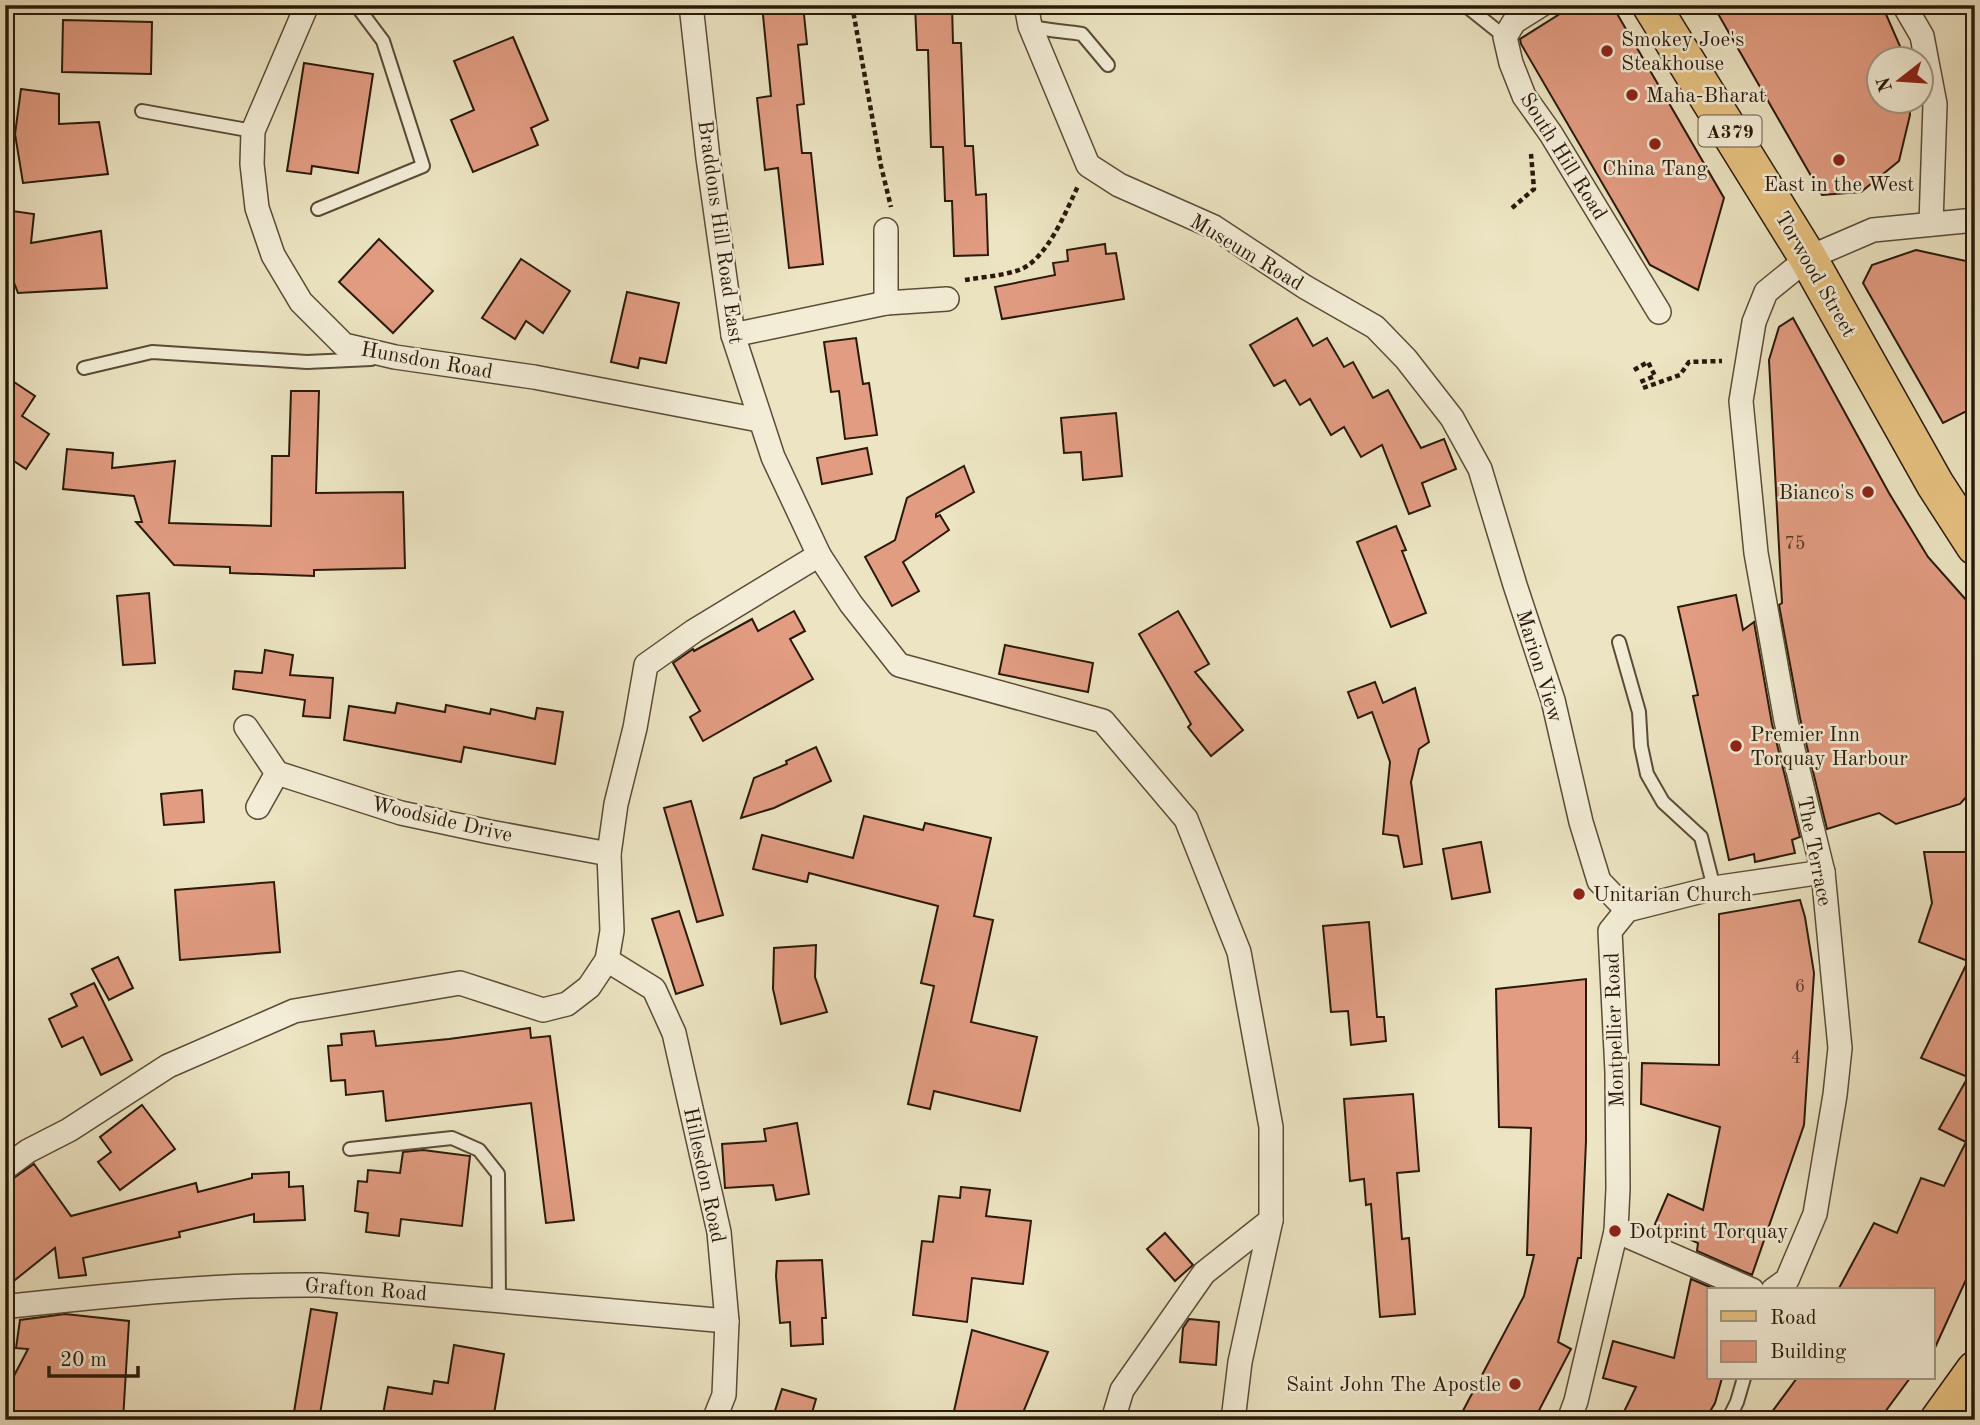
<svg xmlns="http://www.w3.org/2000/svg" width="1980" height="1425" viewBox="0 0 1980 1425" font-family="'Old Standard TT',serif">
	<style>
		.building { fill: #e29c82; stroke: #2a1909; stroke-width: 2 }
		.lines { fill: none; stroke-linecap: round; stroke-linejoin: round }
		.service-casing { stroke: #5a4c37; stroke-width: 16 }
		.minor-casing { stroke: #5a4c37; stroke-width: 26 }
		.primary-casing { stroke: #2a1909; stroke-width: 40 }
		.path { stroke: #2a1909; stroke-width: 4.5; stroke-dasharray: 5 3.5; stroke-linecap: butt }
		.service { stroke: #f3edd7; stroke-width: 12 }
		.minor { stroke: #f3edd7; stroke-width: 23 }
		.primary { stroke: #e6c281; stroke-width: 37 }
		.poi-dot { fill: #8f2418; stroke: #f3edd7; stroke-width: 2.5 }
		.labels { text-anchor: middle; stroke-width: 5; stroke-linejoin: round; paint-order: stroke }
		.number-label { font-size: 18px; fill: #583a27 }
		.shield { fill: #f3edd7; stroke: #665947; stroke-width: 2 }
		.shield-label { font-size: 19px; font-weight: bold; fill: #2a1909 }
		.poi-label { font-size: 21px; fill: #2a1909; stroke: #f3edd7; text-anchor: start }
		.street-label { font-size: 21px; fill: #2a1909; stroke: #f3edd7 }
	</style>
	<rect width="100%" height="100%" fill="#ece4c2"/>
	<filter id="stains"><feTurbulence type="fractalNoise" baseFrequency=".00286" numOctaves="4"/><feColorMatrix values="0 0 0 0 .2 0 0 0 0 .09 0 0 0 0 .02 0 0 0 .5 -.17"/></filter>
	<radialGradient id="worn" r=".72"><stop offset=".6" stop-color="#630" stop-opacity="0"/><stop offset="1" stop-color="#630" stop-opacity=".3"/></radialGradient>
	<g class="building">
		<path d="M762,5H803L807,44L798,45L804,104L797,105L802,153H811L823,264L789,268L778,168L765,170L757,98L771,96Z"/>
		<path d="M915,5H952L953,43H961L965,146H973L976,195L986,194L988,255L954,256L952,201H945L943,147H931L928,50H917Z"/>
		<path d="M1574,5H1612L1724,198L1698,290L1650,265L1521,44L1520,39Z"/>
		<path d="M1713,5H1882L1906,60H1879V102H1909L1910,115L1899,161L1861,192L1822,195Z"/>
		<path d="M63,20L152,22L151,74L62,72Z"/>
		<path d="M513,37L548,120L531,128L538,145L473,172L451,120L474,110L454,61Z"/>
		<path d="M304,63L373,74L358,173L312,166L311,174L287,171Z"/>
		<path d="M21,89L59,94V124L99,122L108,174L23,183L15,134Z"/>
		<path d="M5,210L34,214L31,243L101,231L107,288L18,293L5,259Z"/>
		<path d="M379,239L433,291L393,333L339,282Z"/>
		<path d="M1105,244L1106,254L1116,253L1124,299L1002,319L995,287L1055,275L1053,263L1068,261L1067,250Z"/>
		<path d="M1916,250L1975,263V407L1943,423L1863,283L1872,265Z"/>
		<path d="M521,259L570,291L543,333L526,321L515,339L482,318Z"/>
		<path d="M627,292L679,303L666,363L640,358L638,368L611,362Z"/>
		<path d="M1297,318L1313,346L1327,338L1344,367L1353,362L1373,398L1388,390L1421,448L1444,439L1456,469L1422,483L1430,506L1409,514L1382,445L1361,457L1344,427L1331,435L1310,399L1300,405L1285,380L1274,386L1250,345Z"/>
		<path d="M1793,318L1889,493L1928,557L1975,610V787L1960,804L1896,824L1879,813L1827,829L1800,718L1779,605L1782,603L1769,360L1779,327Z"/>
		<path d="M856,338L863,384L869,383L877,435L845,439L839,391L831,392L824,342Z"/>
		<path d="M5,376L35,396L22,416L49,434L26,469L5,455Z"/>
		<path d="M291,391H319L316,493L403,492L405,568L314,570V576L230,573V567L174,565L136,522H142L134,496L63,489L67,449L113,453L112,468L175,461L169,523L271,526L272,456H289Z"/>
		<path d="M1116,413L1122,476L1083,480L1081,452L1064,453L1061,418Z"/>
		<path d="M867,448L872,474L822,484L817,458Z"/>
		<path d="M964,466L974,492L936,514V517L940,515L949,530L903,562L919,591L892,606L865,557L895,540L907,498Z"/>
		<path d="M1396,526L1406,550L1402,551L1426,613L1391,627L1357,542Z"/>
		<path d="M149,593L155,663L123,665L117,596Z"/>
		<path d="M1736,595L1743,630L1754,622L1772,724L1800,837L1792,840L1795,853L1755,862L1754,854L1729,860L1693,696L1698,695L1678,607Z"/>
		<path d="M794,611L805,631L790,639L813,679L703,741L690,717L700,711L673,663L693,649L694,651L752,619L758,631Z"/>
		<path d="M1178,611L1209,664L1195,672L1243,730L1211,756L1188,727L1191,724L1139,634Z"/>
		<path d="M1005,645L1093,663L1088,692L999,674Z"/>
		<path d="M265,650L293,655L290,675L333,678L330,718L303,716L305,700L233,689L235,671L262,673Z"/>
		<path d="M1375,682L1383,703L1415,688L1429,742L1419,749L1411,782L1422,864L1404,867L1398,836L1383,834L1390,762L1372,712L1358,718L1348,692Z"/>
		<path d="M397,703L445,712L446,705L490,714L491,709L535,719L537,708L563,712L555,764L464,747L461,762L344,740L349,706L395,713Z"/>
		<path d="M816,747L831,781L774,808L741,818L754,778L787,764L786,761Z"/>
		<path d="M202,790L204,822L164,825L161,794Z"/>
		<path d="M691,801L723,915L697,922L664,808Z"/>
		<path d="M864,816L923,830L925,823L991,838L974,916L993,920L971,1022L1037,1037L1020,1111L934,1091L930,1109L908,1104L934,986L921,983L938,906L809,873L807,882L753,869L762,835L853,858Z"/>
		<path d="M1481,842L1490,892L1452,899L1443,849Z"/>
		<path d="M1924,852H1975V1260L1933,1352V1290H1838L1874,1223L1897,1233L1921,1178L1944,1186L1966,1142L1939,1129L1968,1077L1921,1058L1968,961L1919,942L1932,903Z"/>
		<path d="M274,882L280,952L180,960L175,890Z"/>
		<path d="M1800,900L1805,917L1814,973L1804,1125L1752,1275L1697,1251L1698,1243L1655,1224L1668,1194L1703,1210L1720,1127L1641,1104L1642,1063L1719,1065V914Z"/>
		<path d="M679,911L703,985L676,994L652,919Z"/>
		<path d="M1369,922L1377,1017H1384L1386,1041L1351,1045L1348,1011L1331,1012L1323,926Z"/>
		<path d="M816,945L815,977L827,1012L781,1024L773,989L774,948Z"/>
		<path d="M118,957L133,988L109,1000L92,969Z"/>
		<path d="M1586,979V1141L1581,1258H1578L1558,1342L1571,1349L1534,1420H1458L1524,1296L1534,1255H1527L1531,1128L1499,1127L1496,989Z"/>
		<path d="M94,983L132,1060L101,1075L83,1037L62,1047L49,1019L77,1006L71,994Z"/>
		<path d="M530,1028L531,1038L550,1036L574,1220L546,1223L531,1103L386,1121L383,1091L346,1095L345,1080L331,1081L328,1046L342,1045L341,1034L374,1031L376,1046L449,1039Z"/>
		<path d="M1413,1094L1419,1171L1397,1173L1402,1239L1409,1238L1415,1314L1380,1317L1371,1204L1366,1205L1364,1179L1350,1181L1344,1099Z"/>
		<path d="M142,1105L175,1149L120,1190L98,1162L111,1152L100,1137Z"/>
		<path d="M797,1123L809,1194L776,1200L773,1185L725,1188L722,1144L766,1141L764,1129Z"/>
		<path d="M423,1150L470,1156L462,1226L401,1219L399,1236L366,1232L368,1213L355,1211L358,1181L367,1182L368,1170L400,1173L403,1152Z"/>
		<path d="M34,1164L71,1216L196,1183L198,1192L252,1178V1174L289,1172V1187L303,1186L305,1220L254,1222V1214L179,1232L180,1237L83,1258L86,1275L59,1278L55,1248L5,1288V1184Z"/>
		<path d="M961,1187L990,1190L986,1216L1031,1221L1023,1284L972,1278L967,1322L913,1315L922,1241L933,1242L939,1196L960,1198Z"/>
		<path d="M1165,1233L1193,1265L1175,1281L1147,1249Z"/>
		<path d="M822,1260L826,1318H822L823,1344L791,1346L790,1322L780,1323L776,1276L777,1261Z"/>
		<path d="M1691,1279L1717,1290H1709V1378H1722L1715,1403L1705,1420H1620L1636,1387L1603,1378L1613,1341L1674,1358Z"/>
		<path d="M311,1309L337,1313L319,1420L293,1418Z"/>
		<path d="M65,1314L129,1321L123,1420H5V1393L28,1349L16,1348L20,1320Z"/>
		<path d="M1189,1319L1219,1322L1216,1365L1180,1362L1183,1328Z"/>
		<path d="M972,1330L1048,1352L1020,1420H952Z"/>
		<path d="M454,1345L504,1354L493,1420H382L388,1387L432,1394L434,1381L448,1383Z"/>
		<path d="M1797,1378H1910L1879,1420H1766Z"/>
		<path d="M782,1389L816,1399L810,1420H772Z"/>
	</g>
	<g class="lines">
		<defs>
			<g id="service">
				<path d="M1465,5L1505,37"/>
				<path d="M1030,26C1047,31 1064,31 1082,34L1108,65"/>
				<path d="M142,111L253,131"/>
				<path d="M318,209L423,166L383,41L356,5"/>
				<path d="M84,368L152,352L307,362L371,359"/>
				<path d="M1619,642L1639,712L1641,746L1647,774L1663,802L1701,837L1714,888"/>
				<path d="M350,1149L452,1138L479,1150L498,1174L499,1301"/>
				<path d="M1728,1420L1737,1402L1744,1378"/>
			</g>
			<g id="minor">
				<path d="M307,5L253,131L252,164L257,208L273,255L301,302L344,345L395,357L534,377L759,420"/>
				<path d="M691,5L708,158L733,335L773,457L819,555L851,604L899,665L1103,721L1186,819L1239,952L1271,1127V1220L1204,1273L1122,1390L1113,1420"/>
				<path d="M1026,5L1030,26L1088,165L1119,185L1214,227L1305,287L1375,327L1406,359L1452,418L1480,469L1515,585L1553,700L1581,822L1599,881L1627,910"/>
				<path d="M1541,5L1514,22L1505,37L1511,63L1524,96L1551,134L1659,312"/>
				<path d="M1904,5L1922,36L1935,104L1931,224"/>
				<path d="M886,230V303"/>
				<path d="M733,335L886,303L947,299"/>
				<path d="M246,727L277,773L401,813L490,832L609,854"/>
				<path d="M258,807L277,773"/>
				<path d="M607,960L654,989L674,1033L719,1232L727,1321L724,1395L714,1420"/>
				<path d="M5,1168L28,1151L69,1130L168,1066L294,1011L460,983L543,1010L567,1004L589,987L607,960L612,931L609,854L616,804L635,728L646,665L694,631L819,555"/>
				<path d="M1616,1231L1752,1290"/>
				<path d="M1773,1290L1787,1280L1815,1214L1835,1095L1840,1048L1823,872L1786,721L1756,553L1741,401L1754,322L1766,292L1808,258L1873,230L1975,220"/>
				<path d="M5,1310L11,1306C114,1295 217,1284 320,1285L727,1321"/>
				<path d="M1233,1420L1240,1362L1271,1220"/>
				<path d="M1569,1420L1576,1401L1616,1231L1618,1188L1617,1072L1610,931L1627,910L1714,888L1823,872"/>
			</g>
			<g id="primary">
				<path d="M1651,5L1808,258L1935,484L1975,546"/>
				<path d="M1939,1420L1975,1370"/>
			</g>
		</defs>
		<use href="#service" class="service-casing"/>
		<use href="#minor" class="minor-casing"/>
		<use href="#primary" class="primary-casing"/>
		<g class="path">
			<path d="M852,5L881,166L891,207"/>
			<path d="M1512,208L1534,189L1531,154"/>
			<path d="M965,280C982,277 1002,276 1019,270C1047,260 1066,211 1078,186"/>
			<path d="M1634,370L1648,362L1655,376L1640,382"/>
			<path d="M1643,388L1680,375L1689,362L1722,361"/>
		</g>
		<use href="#service" class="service"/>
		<use href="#minor" class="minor"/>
		<use href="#primary" class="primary"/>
	</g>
	<g class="poi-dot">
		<circle cx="1607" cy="51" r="7"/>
		<circle cx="1632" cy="95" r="7"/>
		<circle cx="1655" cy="144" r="7"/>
		<circle cx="1839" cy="160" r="7"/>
		<circle cx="1868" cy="492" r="7"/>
		<circle cx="1736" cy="746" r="7"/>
		<circle cx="1579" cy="894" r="7"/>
		<circle cx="1615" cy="1231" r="7"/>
		<circle cx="1515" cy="1384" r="7"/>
	</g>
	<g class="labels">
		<g class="number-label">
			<text x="1795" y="549">75</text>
			<text x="1800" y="992">6</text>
			<text x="1796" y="1063">4</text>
		</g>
		<rect class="shield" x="1698.5" y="115.5" width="63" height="31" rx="5"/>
		<g class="shield-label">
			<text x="1730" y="138">A379</text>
		</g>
		<g class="poi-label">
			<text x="1621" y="46">Smokey Joe's<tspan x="1621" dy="24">Steakhouse</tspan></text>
			<text x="1646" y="102">Maha-Bharat</text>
			<text x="1655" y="175" text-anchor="middle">China Tang</text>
			<text x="1839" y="191" text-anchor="middle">East in the West</text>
			<text x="1854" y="499" text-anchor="end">Bianco's</text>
			<text x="1750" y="741">Premier Inn<tspan x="1750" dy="24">Torquay Harbour</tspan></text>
			<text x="1593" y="901">Unitarian Church</text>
			<text x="1629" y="1238">Dotprint Torquay</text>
			<text x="1501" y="1391" text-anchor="end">Saint John The Apostle</text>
		</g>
		<g class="street-label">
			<text transform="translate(1564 156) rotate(58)" y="7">South Hill Road</text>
			<text transform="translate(721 232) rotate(82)" y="7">Braddons Hill Road East</text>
			<text transform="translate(1247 252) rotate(31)" y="7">Museum Road</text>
			<text transform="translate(1816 274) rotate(60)" y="7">Torwood Street</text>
			<text transform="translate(427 360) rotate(10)" y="7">Hunsdon Road</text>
			<text transform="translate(1540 666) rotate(73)" y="7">Marion View</text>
			<text transform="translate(442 819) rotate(13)" y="7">Woodside Drive</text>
			<text transform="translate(1815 851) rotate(79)" y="7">The Terrace</text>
			<text transform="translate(1614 1030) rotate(-92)" y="7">Montpellier Road</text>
			<text transform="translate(705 1175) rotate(78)" y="7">Hillesdon Road</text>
			<text transform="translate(366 1289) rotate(4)" y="7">Grafton Road</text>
		</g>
	</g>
	<rect width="1980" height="1425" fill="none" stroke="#ece4c2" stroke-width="28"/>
	<rect x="7" y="7" width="1966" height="1411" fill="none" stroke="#2a1909" stroke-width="3.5"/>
	<rect x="14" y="14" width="1952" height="1397" fill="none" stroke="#2a1909" stroke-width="2"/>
	<rect x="1707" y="1288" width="228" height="91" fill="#f3edd7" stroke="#a39885" stroke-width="2"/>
	<rect x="1721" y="1311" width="35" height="10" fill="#e6c281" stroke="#a39885" stroke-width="2"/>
	<text x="1770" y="1324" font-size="21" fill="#2a1909">Road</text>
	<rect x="1721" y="1341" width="35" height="21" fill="#e29c82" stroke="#a39885" stroke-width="2"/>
	<text x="1770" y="1358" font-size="21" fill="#2a1909">Building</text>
	<g transform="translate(1900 80) rotate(253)"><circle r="33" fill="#f3edd7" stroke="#a39885" stroke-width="2"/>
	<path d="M0-5L12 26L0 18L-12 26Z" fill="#8f2418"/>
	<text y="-10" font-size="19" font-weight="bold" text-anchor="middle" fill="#2a1909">N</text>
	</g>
	<path d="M49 1366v10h89v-10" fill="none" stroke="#2a1909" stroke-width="3.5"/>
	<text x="60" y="1366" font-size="21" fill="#2a1909" stroke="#f3edd7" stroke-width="5" paint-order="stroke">20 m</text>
	<rect width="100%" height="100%" filter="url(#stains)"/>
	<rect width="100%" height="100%" fill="url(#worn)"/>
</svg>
